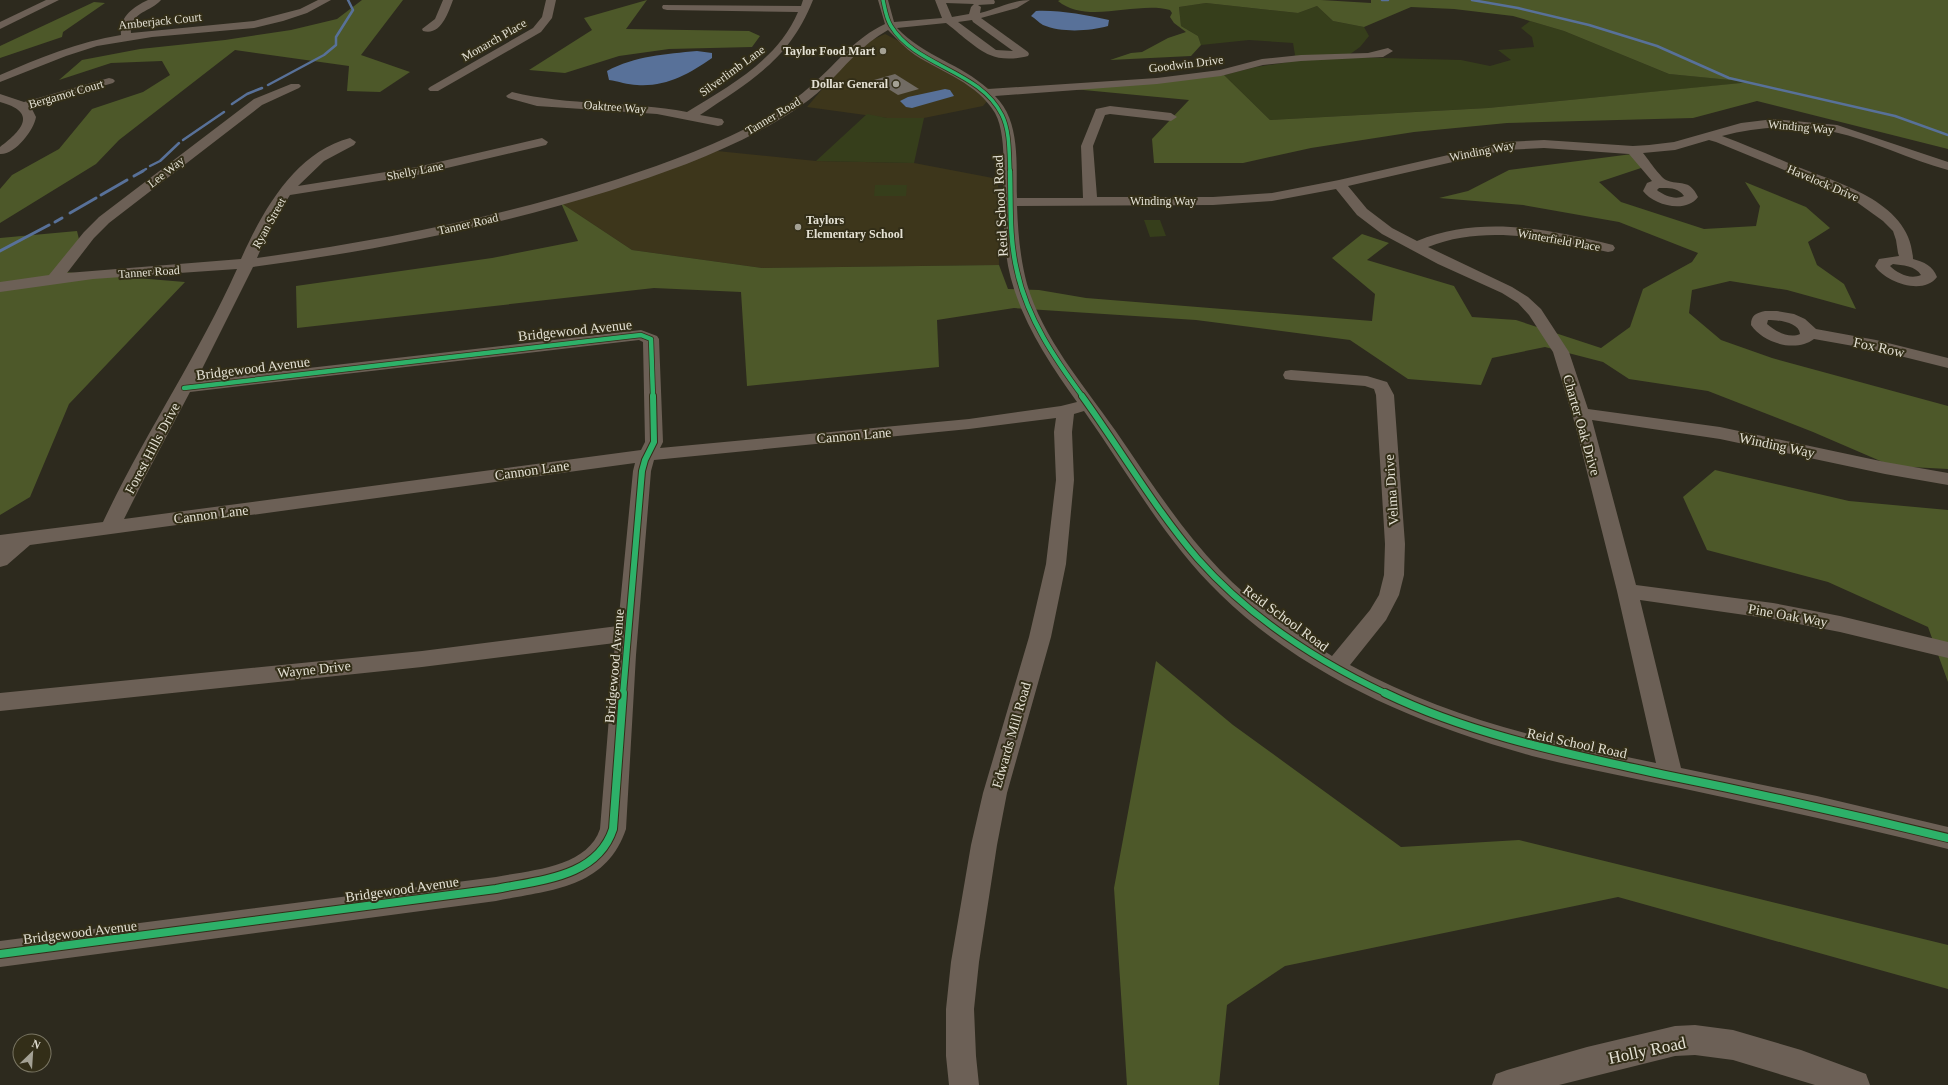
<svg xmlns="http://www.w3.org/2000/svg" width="1948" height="1085" viewBox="0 0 1948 1085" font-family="'Times New Roman',serif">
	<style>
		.built { fill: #3d361b }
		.green { fill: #363e1b }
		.forest { fill: #4d5829 }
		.water { fill: #587199 }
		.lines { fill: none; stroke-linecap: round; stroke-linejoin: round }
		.stream-far1 { stroke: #587199; stroke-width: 2.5 }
		.stream { stroke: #587199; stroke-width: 3 }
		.building { fill: #716b63 }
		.minor { fill: #6c6056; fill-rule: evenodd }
		.cycleway-far3-casing { stroke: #332e18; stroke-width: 5 }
		.cycleway-far2-casing { stroke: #332e18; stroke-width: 6 }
		.cycleway-far1-casing { stroke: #332e18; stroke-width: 8 }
		.cycleway-casing { stroke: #332e18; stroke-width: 10 }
		.cycleway-far3 { stroke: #2db169; stroke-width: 3.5 }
		.cycleway-far2 { stroke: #2db169; stroke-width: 4.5 }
		.cycleway-far1 { stroke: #2db169; stroke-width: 6 }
		.cycleway { stroke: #2db169; stroke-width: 8 }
		.poi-dot { fill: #a4a194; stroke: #332e18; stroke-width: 1.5 }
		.labels { text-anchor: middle; stroke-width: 4; stroke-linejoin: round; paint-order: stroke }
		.far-street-label { font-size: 12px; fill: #e4e1d4; stroke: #332e18 }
		.far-poi-label { font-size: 12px; font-weight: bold; fill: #e4e1d4; stroke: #332e18; text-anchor: end }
		.street-label { font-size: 14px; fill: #e4e1d4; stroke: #332e18 }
		.near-street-label { font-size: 17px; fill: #e4e1d4; stroke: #332e18 }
	</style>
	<rect width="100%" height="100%" fill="#2d2a1e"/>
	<g class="built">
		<path d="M885,34L962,73L995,92L983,106L924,118H887L807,107L859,46Z"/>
		<path d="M717,151L816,161L914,163L998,179L999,265L762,268L632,250L561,203Z"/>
	</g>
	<g class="green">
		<path d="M1206,3L1298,13L1317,6L1333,21L1364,27L1369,36L1360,47L1346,57L1461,60L1490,66L1511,60L1498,50L1534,47L1532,37L1521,28L1530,21L1564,31L1669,74L1754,82L1488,108L1270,120L1224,75L1256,67L1289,62L1295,55L1293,43L1249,40L1201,45L1198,36L1181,26L1179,7Z"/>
		<path d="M867,114L887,118H924L914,163L816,161Z"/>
		<path d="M875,185H907L906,196H874Z"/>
		<path d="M1144,220H1160L1166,236L1150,237Z"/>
	</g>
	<g class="forest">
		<path d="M362,0H403L361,55L410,72L380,92L347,91L349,66L235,50L119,140L96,164L0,223V189L12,175L59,149L92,109L143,92L170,75L162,61L111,63L59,80L82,60L140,49L225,40L291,30L337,19Z"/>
		<path d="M647,0L626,29L749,31L760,36L752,47L669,49L619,56L565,73L529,70L592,30L584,18Z"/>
		<path d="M1060,0H1321L1371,3V0H1948V149L1757,101L1693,118L1507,123L1414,132L1311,148L1243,163H1154L1152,139L1189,100L1073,89L1224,75L1270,120L1488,108L1751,82L1669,74L1564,31L1513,16L1454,9L1411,7L1364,27L1333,21L1317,6L1298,13L1206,3L1179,7L1181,26L1198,36L1201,45L1191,56L1110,60L1131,53L1142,52L1168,38L1186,32L1174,23L1170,17L1172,13L1170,10C1136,1 1087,25 1058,1Z"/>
		<path d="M94,2L105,3L63,32L62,37L0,58V46Z"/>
		<path d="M1632,154L1644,167L1599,182L1621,202L1704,229L1756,226L1760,206L1745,182L1806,207L1830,228L1808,242L1817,265L1844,284L1856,309L1787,290L1730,281L1692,290L1689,313L1721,340L1772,358L1948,406V469L1892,466L1813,432L1708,391L1629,379L1603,362L1545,347L1492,358L1481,385L1408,379L1350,340L1196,320L1014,308L937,320L939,367L747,386L741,292L654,288L297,328L296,286L492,258L578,241L561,203L632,250L762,268L999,265L1008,289L1039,290L1086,298L1372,321L1375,294L1332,258L1362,234L1389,243L1367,260L1454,286L1472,317L1516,320L1601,348L1630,327L1643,289L1692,262L1698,253L1619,222L1523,205L1439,198L1468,191L1509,170Z"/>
		<path d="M77,231L82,252L64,272L185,282L69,404L30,497L0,515V238Z"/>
		<path d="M1715,470L1849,501L1948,510V682L1928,627L1828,582L1707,550L1683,497Z"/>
		<path d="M1156,661L1233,725L1401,847L1519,840L1948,945V989L1618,897L1285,966L1227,1005L1219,1085H1127L1114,888Z"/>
	</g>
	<g class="water">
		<path d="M1036,11C1060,10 1085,15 1109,20L1108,26C1090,31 1062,33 1043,25C1039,23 1035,18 1031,16Z"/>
		<path d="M697,51L712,53V58C689,74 666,87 637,85C628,85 618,81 609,80L607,71C635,56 666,54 697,51Z"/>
		<path d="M945,89L950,90L954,96L912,108L906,107L900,101L908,97Z"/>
	</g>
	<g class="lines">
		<g class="stream-far1">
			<path d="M1382,0H1388"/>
			<path d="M1472,0L1518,8L1589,25L1657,46L1729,78L1895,116L1948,135"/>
			<path d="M268,85L324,55L336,45V37L353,10L348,0"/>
			<path d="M232,104L247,94L262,88"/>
			<path d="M183,140L224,112"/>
			<path d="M150,166L160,161L179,143"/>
			<path d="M141,172L146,169"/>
		</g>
		<g class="stream">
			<path d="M134,176L143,171"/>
			<path d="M101,195L127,180"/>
			<path d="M70,213L96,198"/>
			<path d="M55,222L62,218"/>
			<path d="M0,251L49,225"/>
		</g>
	</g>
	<path class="building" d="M895,74L919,89L898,95L874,80Z"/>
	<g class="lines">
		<g class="minor">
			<path d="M46,0H59L0,29V22Z"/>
			<path d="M148,0H161C151,12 129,12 131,33L254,21L300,9L318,0H331L307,13L283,21L254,28L152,37L97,46L66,56L0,82V75C39,58 78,42 121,35C119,17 133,7 148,0Z"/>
			<path d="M443,0H453C448,13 441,36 423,31L422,29L435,19Z"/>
			<path d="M546,0H556L552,18L541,32L438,91H430L428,89L430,87L533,28L542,17Z"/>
			<path d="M803,0H813C789,60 752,80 700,115L722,119L724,122L722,125L718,126L657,114L537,106L508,98L506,96L512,92C569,106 629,101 687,112C729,86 778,60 798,12L667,10L663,9L662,7L663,5L801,6Z"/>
			<path d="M878,0H888L894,22L942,18L935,0H994L995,2L994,4L978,5L981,7L980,13C997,9 1013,0 1030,0L1017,8L981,18L1028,52L1029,54L1028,56C1017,59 1000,60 990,55C977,50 958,32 946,23L897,28C925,57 961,64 988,89L1157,78L1220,70L1262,59L1301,55L1368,53L1388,48L1393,51L1383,57L1301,61L1263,65L1221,76L1157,84L995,96C1021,121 1016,165 1017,198H1083L1081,146L1096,109L1110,106L1171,113L1177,117L1171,121L1110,114L1105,115L1093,146L1097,197H1213L1272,193L1339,180L1505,142L1544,140L1633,146L1649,145L1674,142L1741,123L1774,119L1837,125L1948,162V170C1910,160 1872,140 1834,132C1797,124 1759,126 1722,136C1746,145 1770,155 1793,165C1837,183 1911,201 1913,259C1924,262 1933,266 1937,277C1923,296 1885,282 1875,266L1879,259L1899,256L1898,253L1896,240L1893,231L1883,221L1858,203L1828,188L1716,142L1709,140L1675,150L1643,153C1648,159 1660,177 1666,180C1680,186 1689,178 1698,197C1686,214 1653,205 1643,191L1647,183L1652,181L1629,154L1544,148L1505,150L1348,186L1367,209L1392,228L1417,241C1481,215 1548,229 1613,245L1615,248L1613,251L1608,252C1549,239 1486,224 1428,247L1512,287L1528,297L1541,309L1569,352L1588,409L1720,427L1885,462L1948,473V485L1885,474L1720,439L1592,420L1636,585L1773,603L1840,616L1948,642V658L1840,632L1773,619L1640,600L1681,768L1817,796L1948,827V849C1858,826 1767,807 1676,787C1628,777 1579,768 1532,756C1419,725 1305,677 1220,594C1165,541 1128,473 1084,411L1074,414L1072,432L1074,480L1066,564L1051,637L1007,793L997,845L979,962L974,1009L976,1056L979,1085H949L946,1056V1009L951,962L971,845L983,793L1029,637L1046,564L1056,480L1054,432L1056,418L969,429L654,460L651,471L636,655L626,829C606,889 549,890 496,901L0,967V941L496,877C530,870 587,868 600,829L615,643L422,667L0,711V693L422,651L618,626L633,471L635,463L30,545L7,565L0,567V535L103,522C144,435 198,356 237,269L93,279L0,292V282L49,275L84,232L99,217L254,99L291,84H299L301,86L299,88L262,105L109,223L94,238L67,273L241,259C262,212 295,152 350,138L356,142L354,145L324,161L298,186L417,167L542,138L548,142L546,145L417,175L290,195L271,225L257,258C372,242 487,220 599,185C650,169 701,151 749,127C772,115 795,101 814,83C838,62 855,38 885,24ZM946,3L974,4L971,7L969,14L952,17ZM972,20L973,22L1013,51L996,50L958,22ZM888,30C897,39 905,48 915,55C942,72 978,84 995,113C1007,135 1003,177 1003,202C1004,219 1004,236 1006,253C1013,309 1045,357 1077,402L1061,406L969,419L660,448L663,442L659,339L657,336L641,330L196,381L253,267C373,251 493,227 609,191C661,174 713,156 761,130C783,118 805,105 824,87C845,67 862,44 888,30ZM1659,188C1668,188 1678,187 1684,196C1675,200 1666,196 1658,191L1657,190ZM1336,189L1357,215L1382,234L1438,264L1502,293L1518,303L1529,315L1553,352L1575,424L1617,591L1656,763C1548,741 1447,718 1350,665L1386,620L1399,595L1404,575L1405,544L1394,395L1387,382L1367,376L1291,370L1285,371L1283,375L1285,379L1291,380L1365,386L1374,389L1376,395L1385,544L1384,575L1379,595L1370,610L1332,656C1292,631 1253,604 1220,570C1180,528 1148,478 1115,430C1083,384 1043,339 1027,284C1020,258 1018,232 1017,206L1213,205L1272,201ZM1893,264C1902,265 1916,266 1921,275C1910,280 1897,273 1890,266ZM639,340L643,342L645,442L641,450L124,519L144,479L190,392Z"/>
			<path d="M109,78L113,79L115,81L113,83L31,107L36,117C34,130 15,155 0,154V147C24,129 37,112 0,102V94L24,102Z"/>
			<path d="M1765,311H1777L1794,314L1805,319L1816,329L1876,340L1948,358V368L1876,350L1814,339C1796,353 1763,343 1751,325C1751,315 1756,313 1765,311ZM1768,320C1778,320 1799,322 1800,334C1789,339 1775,331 1767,324Z"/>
			<path d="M1695,1025L1733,1030L1801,1050L1866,1074L1870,1085H1815L1733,1060L1695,1055L1675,1056L1559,1085H1492L1496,1074L1507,1070L1587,1047L1675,1026Z"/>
		</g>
		<defs>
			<path id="cycleway-far3" d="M883,0C885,9 886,18 891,26C916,67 980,70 1002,115C1010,131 1009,153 1010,172"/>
			<g id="cycleway-far2">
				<path d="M1010,171C1011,204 1009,238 1017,271C1027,318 1055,359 1083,397"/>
				<path d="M184,388L641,335L651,339L653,397"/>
			</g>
			<g id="cycleway-far1">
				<path d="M1082,396C1121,450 1155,509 1198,559C1250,618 1317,661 1387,694"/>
				<path d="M623,694L642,471L645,460L654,442L653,396"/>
			</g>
			<g id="cycleway">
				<path d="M1385,693C1474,736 1570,754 1665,775C1760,794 1854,815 1948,838"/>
				<path d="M0,954L496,889C539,880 597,878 613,829L623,693"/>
			</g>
		</defs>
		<use href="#cycleway-far3" class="cycleway-far3-casing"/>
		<use href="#cycleway-far2" class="cycleway-far2-casing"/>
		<use href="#cycleway-far1" class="cycleway-far1-casing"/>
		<use href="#cycleway" class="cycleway-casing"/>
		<use href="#cycleway-far3" class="cycleway-far3"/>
		<use href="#cycleway-far2" class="cycleway-far2"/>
		<use href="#cycleway-far1" class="cycleway-far1"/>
		<use href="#cycleway" class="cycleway"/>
	</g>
	<g class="poi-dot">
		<circle cx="883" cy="51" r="4"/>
		<circle cx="896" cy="84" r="4"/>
		<circle cx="798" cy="227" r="4"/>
	</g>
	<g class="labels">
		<g class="far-street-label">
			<text transform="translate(160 21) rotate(-6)" y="4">Amberjack Court</text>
			<text transform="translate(494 40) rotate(-30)" y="4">Monarch Place</text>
			<text transform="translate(1186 64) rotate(-7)" y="4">Goodwin Drive</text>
			<text transform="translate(732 71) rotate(-36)" y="4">Silverlimb Lane</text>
			<text transform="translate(66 94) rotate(-16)" y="4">Bergamot Court</text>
			<text transform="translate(615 107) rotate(4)" y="4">Oaktree Way</text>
			<text transform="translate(773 116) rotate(-31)" y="4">Tanner Road</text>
			<text transform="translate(1801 127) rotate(5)" y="4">Winding Way</text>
			<text transform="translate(1482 151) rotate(-11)" y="4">Winding Way</text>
			<text transform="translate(415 171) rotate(-11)" y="4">Shelly Lane</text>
			<text transform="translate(166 172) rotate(-38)" y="4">Lee Way</text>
			<text transform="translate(1823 183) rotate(23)" y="4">Havelock Drive</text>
			<text x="1163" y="205">Winding Way</text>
			<text transform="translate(269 223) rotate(-61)" y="4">Ryan Street</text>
			<text transform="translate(468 224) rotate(-13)" y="4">Tanner Road</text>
			<text transform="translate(1559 240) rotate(10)" y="4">Winterfield Place</text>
			<text transform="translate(149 272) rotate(-4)" y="4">Tanner Road</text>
		</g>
		<g class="far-poi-label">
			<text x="875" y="55">Taylor Food Mart</text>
			<text x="888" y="88">Dollar General</text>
			<text x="806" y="224" text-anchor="start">Taylors<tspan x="806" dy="14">Elementary School</tspan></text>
		</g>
		<g class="street-label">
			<text transform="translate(1000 206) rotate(-93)" y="5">Reid School Road</text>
			<text transform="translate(575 330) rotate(-6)" y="5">Bridgewood Avenue</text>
			<text transform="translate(1879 347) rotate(12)" y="5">Fox Row</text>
			<text transform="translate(253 368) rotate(-7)" y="5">Bridgewood Avenue</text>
			<text transform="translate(1582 425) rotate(74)" y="5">Charter Oak Drive</text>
			<text transform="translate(854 435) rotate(-5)" y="5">Cannon Lane</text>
			<text transform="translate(1777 445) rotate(12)" y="5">Winding Way</text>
			<text transform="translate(152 448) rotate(-62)" y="5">Forest Hills Drive</text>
			<text transform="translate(532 470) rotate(-8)" y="5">Cannon Lane</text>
			<text transform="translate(1391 490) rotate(-94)" y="5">Velma Drive</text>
			<text transform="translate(211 514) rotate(-7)" y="5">Cannon Lane</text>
			<text transform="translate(1788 615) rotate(10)" y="5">Pine Oak Way</text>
			<text transform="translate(1286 618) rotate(36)" y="5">Reid School Road</text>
			<text transform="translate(614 666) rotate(-85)" y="5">Bridgewood Avenue</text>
			<text transform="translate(314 669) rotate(-6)" y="5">Wayne Drive</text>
			<text transform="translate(1011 735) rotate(-74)" y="5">Edwards Mill Road</text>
			<text transform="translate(1577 743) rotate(12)" y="5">Reid School Road</text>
			<text transform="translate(402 889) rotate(-8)" y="5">Bridgewood Avenue</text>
			<text transform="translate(80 932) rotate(-7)" y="5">Bridgewood Avenue</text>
		</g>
		<g class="near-street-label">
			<text transform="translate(1647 1050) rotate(-12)" y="6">Holly Road</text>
		</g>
	</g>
	<g transform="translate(32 1053) rotate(25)"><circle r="19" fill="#332e18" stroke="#7a7663"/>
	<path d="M0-3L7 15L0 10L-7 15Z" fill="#a4a194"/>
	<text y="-6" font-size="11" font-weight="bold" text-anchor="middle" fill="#e4e1d4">N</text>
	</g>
</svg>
